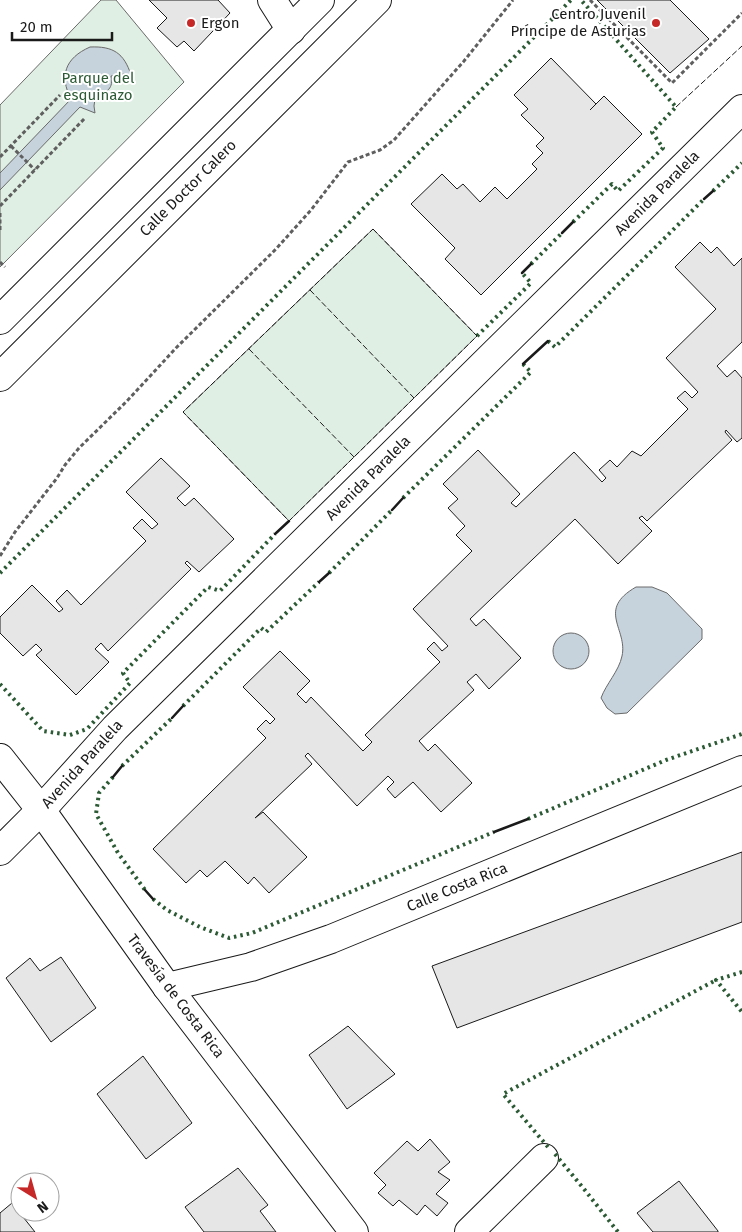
<svg xmlns="http://www.w3.org/2000/svg" width="742" height="1232" viewBox="0 0 742 1232" font-family="'Fira Sans',sans-serif">
	<style>
		.green { fill: #e0efe3; stroke: #6a6a6a }
		.water { fill: #c6d2dc; stroke: #6a6a6a }
		.building { fill: #e6e6e6; stroke: #1a1a1a }
		.lines { fill: none; stroke-linecap: round; stroke-linejoin: round }
		.street-casing { stroke: #1a1a1a; stroke-width: 30 }
		.secondary-casing { stroke: #1a1a1a; stroke-width: 30 }
		.path { stroke: #5f5f5f; stroke-width: 3; stroke-dasharray: 4 2.5; stroke-linecap: butt }
		.street { stroke: #fff; stroke-width: 28 }
		.secondary { stroke: #fff; stroke-width: 28 }
		.hedge { stroke: #2b5a34; stroke-width: 4; stroke-dasharray: 2.5 4; stroke-linecap: butt }
		.fence { stroke: #1a1a1a; stroke-width: 1; stroke-dasharray: 6 2.5; stroke-linecap: butt }
		.wall { stroke: #1a1a1a; stroke-width: 2.5 }
		.poi-dot { fill: #c62828; stroke: #fff; stroke-width: 2 }
		.labels { text-anchor: middle; stroke-width: 4; stroke-linejoin: round; paint-order: stroke }
		.poi-label { font-size: 15px; fill: #1a1a1a; stroke: #fff; text-anchor: end }
		.park-label { font-size: 15px; fill: #2b5a34; stroke: #fff }
		.street-label { font-size: 15px; fill: #1a1a1a; stroke: #fff }
	</style>
	<rect width="100%" height="100%" fill="#fff"/>
	<g class="green">
		<path d="M101,0H116L184,82L0,267V105Z"/>
		<path d="M373,229L477,336L289,521L183,412Z"/>
	</g>
	<g class="water">
		<path d="M90,47C113,46 124,53 131,75L124,74L111,76C114,87 107,95 96,92L94,106L95,113L80,107L0,190V173L71,99C59,76 65,58 90,47Z"/>
		<path d="M636,587H652L667,593L702,629V639L627,713L615,714L607,708L601,698C606,684 619,671 622,656C628,629 596,610 636,587Z"/>
		<circle cx="571" cy="651" r="18"/>
	</g>
	<g class="building">
		<path d="M149,0H218L230,13L194,51L184,41L177,47L157,28L167,18Z"/>
		<path d="M597,0H670L709,39L670,73Z"/>
		<path d="M551,58L596,104L590,110L604,96L642,134L481,295L445,259L455,248L411,204L442,174L457,189L463,184L480,202L495,187L507,199L537,169L532,164L543,153L536,146L544,138L521,115L528,109L514,95Z"/>
		<path d="M700,242L711,253L717,247L734,266L742,258V342L717,366L727,377L735,370L742,378V438L737,442L726,430L725,432L732,440L647,521L642,516L639,518L652,531L618,564L575,519L470,619L476,626L484,619L521,658L489,689L476,674L467,682L474,690L419,741L428,751L435,744L472,783L441,812L413,782L395,798L387,789L394,782L388,776L357,806L308,753L305,756L312,764L255,818L263,812L307,857L269,893L254,877L248,884L225,861L207,877L200,870L186,883L153,849L266,738L257,729L266,720L270,724L275,719L243,687L280,651L310,681L297,694L306,703L311,697L363,751L372,742L365,735L440,662L427,649L434,642L442,651L448,646L413,609L472,551L456,535L465,526L448,508L458,499L443,484L478,450L520,494L511,503L516,507L574,452L602,482L606,478L599,470L610,460L617,467L632,451L641,456L688,409L677,398L685,391L692,398L698,392L666,358L716,309L675,267Z"/>
		<path d="M161,458L190,486L177,498L185,506L194,498L234,539L199,572L187,561L185,563L191,569L108,651L101,643L95,649L109,662L76,695L36,655L42,650L36,644L23,656L0,633V617L32,585L59,612L63,609L56,601L67,590L81,605L146,541L133,528L142,519L152,529L158,524L126,492Z"/>
		<path d="M742,852V922L457,1028L432,966Z"/>
		<path d="M61,957L96,1008L51,1042L6,978L30,958L40,971Z"/>
		<path d="M348,1026L395,1074L347,1109L309,1055Z"/>
		<path d="M143,1056L192,1123L146,1159L97,1094Z"/>
		<path d="M430,1139L450,1162L438,1172L450,1180L436,1194L448,1203L437,1216L425,1205L417,1215L399,1200L393,1206L378,1193L386,1185L374,1173L407,1141L418,1151Z"/>
		<path d="M238,1168L268,1205L260,1211L276,1232H204L185,1207Z"/>
		<path d="M679,1181L718,1231V1232H653L637,1213Z"/>
		<path d="M12,1203L35,1232H0V1213Z"/>
	</g>
	<g class="lines">
		<defs>
			<g id="street">
				<path d="M272,0L291,30"/>
				<path d="M0,758L41,810L167,987L354,1232"/>
				<path d="M0,851L41,810L115,728L742,109"/>
				<path d="M167,987L251,967L331,939L742,770"/>
				<path d="M469,1232L544,1158"/>
			</g>
			<g id="secondary">
				<path d="M0,320L320,0"/>
				<path d="M0,377L377,0"/>
			</g>
		</defs>
		<use href="#street" class="street-casing"/>
		<use href="#secondary" class="secondary-casing"/>
		<g class="path">
			<path d="M590,0L672,83L742,13"/>
			<path d="M11,146L35,170"/>
			<path d="M0,157L60,95"/>
			<path d="M0,206L85,118"/>
			<path d="M0,213V230"/>
			<path d="M0,262L5,267"/>
			<path d="M0,556L15,532L57,478L65,465L79,448L127,401L176,348L276,249L311,210L348,162L380,150L394,140L464,61L513,0"/>
		</g>
		<use href="#street" class="street"/>
		<use href="#secondary" class="secondary"/>
		<g class="hedge">
			<path d="M713,191L742,163"/>
			<path d="M573,222L612,184L618,191L663,148L652,132L676,107L581,0"/>
			<path d="M531,264L562,233"/>
			<path d="M477,336L531,283L522,273"/>
			<path d="M548,341L555,347L704,199"/>
			<path d="M403,498L531,372L523,364"/>
			<path d="M0,573L571,0"/>
			<path d="M329,573L392,510"/>
			<path d="M0,684L43,731L70,735L87,729L130,683L123,673L208,587L220,591L275,534"/>
			<path d="M183,706L261,628L266,632L319,582"/>
			<path d="M122,766L172,718"/>
			<path d="M113,777L99,793L96,814L118,853L145,890"/>
			<path d="M528,819L666,760L742,734"/>
			<path d="M153,899L167,910L200,927L229,938L252,933L494,832"/>
			<path d="M742,972L716,980L742,1012"/>
			<path d="M548,1147L503,1094L716,980"/>
			<path d="M555,1154L584,1189L618,1232"/>
		</g>
		<g class="fence">
			<path d="M676,107L742,46"/>
			<path d="M373,229L477,336L289,521L183,412Z"/>
			<path d="M310,290L414,398"/>
			<path d="M249,349L354,457"/>
		</g>
		<g class="wall">
			<path d="M704,199L713,191"/>
			<path d="M562,233L573,222"/>
			<path d="M522,273L531,264"/>
			<path d="M523,364L548,341"/>
			<path d="M392,510L403,498"/>
			<path d="M275,534L289,521"/>
			<path d="M319,582L329,573"/>
			<path d="M172,718L183,706"/>
			<path d="M113,777L122,766"/>
			<path d="M494,832L528,819"/>
			<path d="M145,890L153,899"/>
		</g>
	</g>
	<g class="poi-dot">
		<circle cx="191" cy="23" r="5"/>
		<circle cx="656" cy="23" r="5"/>
	</g>
	<g class="labels">
		<g class="poi-label">
			<text x="646" y="19">Centro Juvenil<tspan x="646" dy="17">Príncipe de Asturias</tspan></text>
			<text x="201" y="28" text-anchor="start">Ergon</text>
		</g>
		<g class="park-label">
			<text x="98" y="83">Parque del<tspan x="98" dy="17">esquinazo</tspan></text>
		</g>
		<g class="street-label">
			<text transform="translate(188 188) rotate(-45)" y="5">Calle Doctor Calero</text>
			<text transform="translate(657 193) rotate(-45)" y="5">Avenida Paralela</text>
			<text transform="translate(368 478) rotate(-45)" y="5">Avenida Paralela</text>
			<text transform="translate(82 764) rotate(-48)" y="5">Avenida Paralela</text>
			<text transform="translate(457 887) rotate(-22)" y="5">Calle Costa Rica</text>
			<text transform="translate(176 996) rotate(53)" y="5">Travesía de Costa Rica</text>
		</g>
	</g>
	<g transform="translate(35 1197) rotate(143)"><circle r="24" fill="#ffffff" stroke="#a3a3a3"/>
	<path d="M0-4L9 19L0 12L-9 19Z" fill="#c62828"/>
	<text y="-8" font-size="14" font-weight="bold" text-anchor="middle" fill="#1a1a1a">N</text>
	</g>
	<path d="M12 32v8h100v-8" fill="none" stroke="#1a1a1a" stroke-width="2.5"/>
	<text x="20" y="32" font-size="15" fill="#1a1a1a" stroke="#ffffff" stroke-width="4" paint-order="stroke">20 m</text>
</svg>
